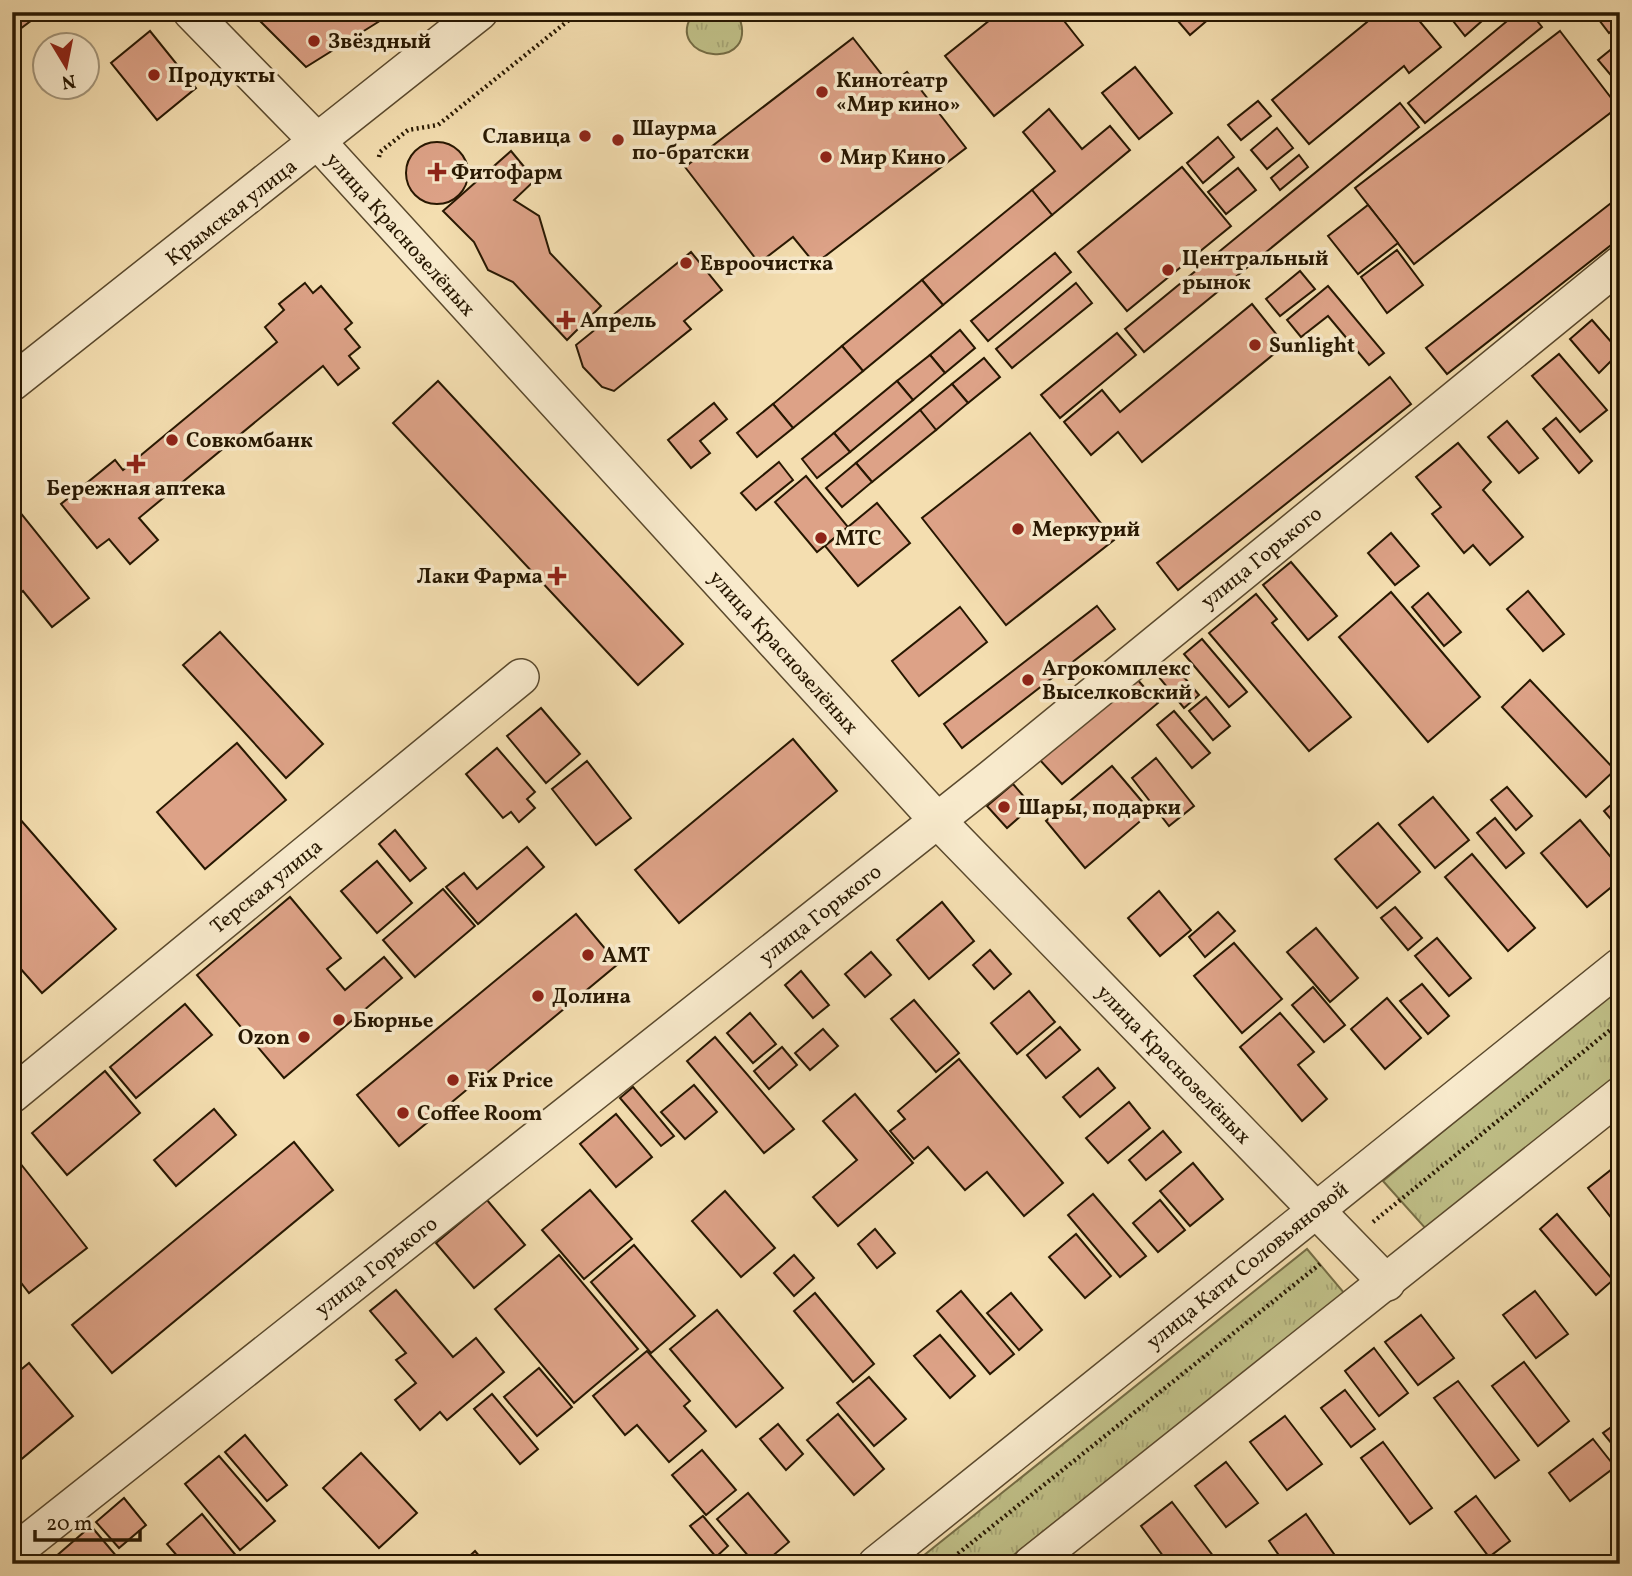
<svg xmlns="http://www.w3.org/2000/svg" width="1632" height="1576" viewBox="0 0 1632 1576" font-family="Vollkorn,serif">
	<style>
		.grass { fill: url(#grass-tufts); stroke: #746c44; stroke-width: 2 }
		.building { fill: #dda287; stroke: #271701; stroke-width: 2 }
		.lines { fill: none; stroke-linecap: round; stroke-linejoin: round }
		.minor-casing { stroke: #5a492d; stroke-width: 38 }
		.path { stroke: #271701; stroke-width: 4.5; stroke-dasharray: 2 3.5; stroke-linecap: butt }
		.minor { stroke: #f8eacc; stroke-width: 35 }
		.poi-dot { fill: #8f2418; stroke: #f8eacc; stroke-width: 2.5 }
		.labels { text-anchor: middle; stroke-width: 7; stroke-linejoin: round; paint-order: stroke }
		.poi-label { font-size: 21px; font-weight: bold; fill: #271701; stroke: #f8eacc; text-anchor: start }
		.street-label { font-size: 21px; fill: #271701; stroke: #f8eacc }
	</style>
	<defs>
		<pattern id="grass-tufts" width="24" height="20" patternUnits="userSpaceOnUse" patternTransform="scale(1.75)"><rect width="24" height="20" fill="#c0c088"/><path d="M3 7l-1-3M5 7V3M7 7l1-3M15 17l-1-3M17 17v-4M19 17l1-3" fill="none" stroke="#a5a474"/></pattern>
	</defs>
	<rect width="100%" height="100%" fill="#f4deb0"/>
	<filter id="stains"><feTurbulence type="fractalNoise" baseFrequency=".00286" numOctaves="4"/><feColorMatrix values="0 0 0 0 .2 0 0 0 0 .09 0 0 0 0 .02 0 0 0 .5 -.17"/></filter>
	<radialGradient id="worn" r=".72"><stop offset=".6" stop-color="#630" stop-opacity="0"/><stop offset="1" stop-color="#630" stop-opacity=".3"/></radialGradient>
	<g class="grass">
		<path d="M694,12H737C766,75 659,61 694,12Z"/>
		<path d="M1620,984V1073L1426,1229L1383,1181Z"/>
		<path d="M1307,1249L1345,1294L1002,1564H913Z"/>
	</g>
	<g class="building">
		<path d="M12,12H32L36,17L12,35Z"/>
		<path d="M251,12H390L391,14L306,67Z"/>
		<path d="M1000,12H1057L1083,45L994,116L945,56Z"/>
		<path d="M1188,12H1217L1190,35L1178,21Z"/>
		<path d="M1360,12H1412L1441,47L1409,73L1404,66L1309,144L1272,100L1367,22Z"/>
		<path d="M1446,12H1477L1483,20L1465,36Z"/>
		<path d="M1518,12H1530L1542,27L1425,123L1408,103Z"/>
		<path d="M1593,12H1620V24L1609,33Z"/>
		<path d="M150,31L196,88L157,120L111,63Z"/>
		<path d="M1560,31L1618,107L1414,264L1355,188Z"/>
		<path d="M853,38L890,85L907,72L966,148L815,264L793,237L759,263L685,167Z"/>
		<path d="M1620,42V86L1598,60Z"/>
		<path d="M1135,67L1172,113L1139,139L1102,93Z"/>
		<path d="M1258,101L1271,116L1241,140L1228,125Z"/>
		<path d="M1400,103L1419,127L1144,352L1125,329Z"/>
		<path d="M1049,109L1082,149L1110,126L1130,150L1052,215L1032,190L1055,171L1023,132Z"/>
		<path d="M1277,128L1293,148L1267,169L1251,150Z"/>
		<path d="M1218,137L1234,157L1203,183L1187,163Z"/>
		<circle cx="437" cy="173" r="31"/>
		<path d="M511,151L535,180L514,200L539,216L550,253L601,306L567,340L513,282L488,270L474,242L443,211Z"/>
		<path d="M1299,155L1308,167L1280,190L1271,178Z"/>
		<path d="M1182,167L1231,226L1127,311L1078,252Z"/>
		<path d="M1238,168L1256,190L1226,214L1208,192Z"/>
		<path d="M1032,190L1052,215L943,305L922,280Z"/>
		<path d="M1620,196V238L1447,374L1426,348Z"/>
		<path d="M1368,205L1398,243L1358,274L1328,236Z"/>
		<path d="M1397,250L1423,285L1387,313L1361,277Z"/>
		<path d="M691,252L722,290L684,321L691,329L614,391L602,387L583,367L576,345Z"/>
		<path d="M1055,253L1071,272L988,341L971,321Z"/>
		<path d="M1300,271L1315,289L1280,316L1266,299Z"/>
		<path d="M922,280L943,305L863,371L842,346Z"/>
		<path d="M305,283L313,293L321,286L352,323L345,329L360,347L349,356L359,368L338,385L323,366L139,518L158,540L130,564L109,539L97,548L61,504L115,460L123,470L277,342L265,327L284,310L279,304Z"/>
		<path d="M1076,283L1092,303L1012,368L996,349Z"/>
		<path d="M1328,286L1384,353L1369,365L1328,316L1301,337L1287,320Z"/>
		<path d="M1252,304L1285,345L1142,462L1118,432L1091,455L1064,422L1102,390L1120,412Z"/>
		<path d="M1592,320L1620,352L1599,373L1570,339Z"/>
		<path d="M960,330L975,348L945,373L930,355Z"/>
		<path d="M1117,333L1136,355L1060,418L1041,395Z"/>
		<path d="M842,346L863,371L793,428L773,404Z"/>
		<path d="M1559,354L1607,410L1580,432L1532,376Z"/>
		<path d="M930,355L945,373L913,400L897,381Z"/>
		<path d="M984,358L1000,377L968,403L952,384Z"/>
		<path d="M1390,377L1411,404L1178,590L1157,563Z"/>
		<path d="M438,381L683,644L638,685L393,423Z"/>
		<path d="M897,381L913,400L850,452L834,433Z"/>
		<path d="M952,384L968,403L936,430L920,410Z"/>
		<path d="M714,403L727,419L700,441L710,453L691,468L668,440Z"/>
		<path d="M773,404L793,428L757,457L737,433Z"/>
		<path d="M920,410L936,430L872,482L856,463Z"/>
		<path d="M1556,418L1592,461L1579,473L1543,429Z"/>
		<path d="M1507,421L1538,458L1519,473L1488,437Z"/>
		<path d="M834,433L850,452L817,478L802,459Z"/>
		<path d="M1030,433L1114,540L1006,625L922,518Z"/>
		<path d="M1458,443L1491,482L1483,490L1523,537L1490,565L1473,545L1464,553L1432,514L1441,507L1416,477Z"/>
		<path d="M779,462L793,480L756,510L741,493Z"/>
		<path d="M856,463L872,482L842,507L826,488Z"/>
		<path d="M806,476L848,527L817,552L775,502Z"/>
		<path d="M877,503L910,543L858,586L825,546Z"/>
		<path d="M15,506L89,598L52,627L23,591L12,600Z"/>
		<path d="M1391,533L1419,566L1395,585L1368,553Z"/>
		<path d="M1291,562L1337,616L1308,640L1263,585Z"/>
		<path d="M1528,591L1564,634L1543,651L1507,609Z"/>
		<path d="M1391,592L1480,697L1428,742L1339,637Z"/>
		<path d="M1428,593L1461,632L1444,646L1412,607Z"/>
		<path d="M1256,594L1277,619L1272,623L1351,717L1309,751L1209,633Z"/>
		<path d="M1097,606L1115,629L962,748L944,724Z"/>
		<path d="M960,607L987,642L919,696L892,661Z"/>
		<path d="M220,632L323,744L286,778L183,665Z"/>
		<path d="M1202,639L1247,692L1229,707L1184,654Z"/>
		<path d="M1173,664L1199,695L1184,708L1158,676Z"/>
		<path d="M1136,678L1158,703L1062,784L1039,759Z"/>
		<path d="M1530,680L1615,770L1586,797L1502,707Z"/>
		<path d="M1206,697L1230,726L1213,740L1189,711Z"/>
		<path d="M541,708L580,754L546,783L507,736Z"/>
		<path d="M1174,711L1210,753L1192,768L1157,725Z"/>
		<path d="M793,739L837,791L679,923L635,870Z"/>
		<path d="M237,743L286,800L205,869L157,812Z"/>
		<path d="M497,748L535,792L527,799L535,808L519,822L511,812L503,818L466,774Z"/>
		<path d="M1156,758L1194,806L1169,826L1132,778Z"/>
		<path d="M587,761L631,818L596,845L552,789Z"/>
		<path d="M1112,766L1151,812L1085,868L1046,821Z"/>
		<path d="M1013,784L1032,806L1007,828L987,806Z"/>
		<path d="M1507,787L1532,816L1516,830L1491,800Z"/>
		<path d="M1433,797L1469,840L1435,868L1399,825Z"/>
		<path d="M1620,797V830L1604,811Z"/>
		<path d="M12,810L116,929L42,993L12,959Z"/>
		<path d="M1495,818L1524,853L1506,868L1477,833Z"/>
		<path d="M1580,820L1620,868V880L1587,907L1541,853Z"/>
		<path d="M1378,823L1420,872L1377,908L1335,859Z"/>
		<path d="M395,830L426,868L410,881L379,844Z"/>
		<path d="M527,847L544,867L478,924L446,887L464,873L477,889Z"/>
		<path d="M1472,854L1535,928L1508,951L1445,877Z"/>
		<path d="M377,861L412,903L377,933L341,891Z"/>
		<path d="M443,889L475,926L415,977L383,940Z"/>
		<path d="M1159,891L1191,930L1160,956L1128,918Z"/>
		<path d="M290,897L341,958L327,969L345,990L384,957L402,978L284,1078L197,975Z"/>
		<path d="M942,902L974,941L929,979L897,940Z"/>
		<path d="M1395,907L1422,938L1408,950L1381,918Z"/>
		<path d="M1218,912L1235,931L1205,957L1189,937Z"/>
		<path d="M576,914L618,964L399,1146L357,1095Z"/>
		<path d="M1316,928L1358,978L1330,1002L1287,952Z"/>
		<path d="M1437,938L1471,978L1449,996L1415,956Z"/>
		<path d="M1234,943L1282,999L1242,1033L1194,976Z"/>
		<path d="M990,950L1011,974L994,989L973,965Z"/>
		<path d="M871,952L891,975L865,997L845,974Z"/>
		<path d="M801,971L829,1005L813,1018L785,985Z"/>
		<path d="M1422,984L1449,1016L1428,1034L1400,1001Z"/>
		<path d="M1313,987L1345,1025L1324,1042L1292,1005Z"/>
		<path d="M1029,991L1055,1022L1017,1054L991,1023Z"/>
		<path d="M1387,998L1421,1038L1385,1069L1351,1029Z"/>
		<path d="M914,1000L959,1053L936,1072L891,1019Z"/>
		<path d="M185,1004L212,1035L136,1098L110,1067Z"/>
		<path d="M750,1013L776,1044L753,1063L727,1033Z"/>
		<path d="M1280,1013L1314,1052L1298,1065L1327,1099L1302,1121L1240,1047Z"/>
		<path d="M1060,1027L1080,1050L1046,1078L1027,1055Z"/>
		<path d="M823,1029L838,1046L810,1070L795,1053Z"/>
		<path d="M715,1037L794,1129L764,1153L687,1061Z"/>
		<path d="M782,1047L797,1065L769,1089L754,1071Z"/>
		<path d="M959,1059L1063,1183L1024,1216L987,1172L965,1190L928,1147L914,1159L890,1131L905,1119L898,1111Z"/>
		<path d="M1098,1068L1115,1088L1080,1117L1063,1097Z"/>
		<path d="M105,1071L140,1113L67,1175L32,1133Z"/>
		<path d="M694,1085L717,1112L685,1139L661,1112Z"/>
		<path d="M633,1087L674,1136L661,1146L620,1098Z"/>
		<path d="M855,1094L913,1163L838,1226L813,1197L857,1160L823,1121Z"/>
		<path d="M1129,1102L1150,1128L1108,1163L1086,1138Z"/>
		<path d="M214,1109L236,1135L176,1186L154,1160Z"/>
		<path d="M616,1114L652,1157L616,1187L580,1144Z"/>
		<path d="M1163,1131L1181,1152L1146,1180L1129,1160Z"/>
		<path d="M294,1142L333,1190L112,1373L72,1325Z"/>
		<path d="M20,1163L87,1248L29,1293L12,1271V1169Z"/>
		<path d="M1193,1163L1223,1199L1190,1226L1160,1191Z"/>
		<path d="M1617,1165L1620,1169V1229L1588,1188Z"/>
		<path d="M590,1190L632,1239L584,1279L542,1230Z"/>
		<path d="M725,1191L775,1248L741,1277L692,1221Z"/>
		<path d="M1093,1194L1146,1256L1120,1277L1068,1215Z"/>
		<path d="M487,1200L525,1245L474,1288L436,1243Z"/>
		<path d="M1160,1200L1185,1230L1158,1252L1133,1223Z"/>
		<path d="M1557,1214L1613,1280L1596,1295L1540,1229Z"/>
		<path d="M875,1229L895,1253L877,1268L858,1244Z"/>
		<path d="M1076,1234L1111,1276L1085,1298L1049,1257Z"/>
		<path d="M634,1245L695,1316L651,1353L591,1282Z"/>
		<path d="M559,1255L638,1349L574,1403L495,1309Z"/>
		<path d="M794,1255L814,1278L794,1296L774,1273Z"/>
		<path d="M396,1290L453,1357L476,1338L504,1372L447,1420L440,1412L420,1430L395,1400L416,1383L396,1360L406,1353L370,1311Z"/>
		<path d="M961,1291L1014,1354L990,1374L937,1311Z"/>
		<path d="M1535,1291L1568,1334L1536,1358L1503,1315Z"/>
		<path d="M815,1293L874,1364L853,1382L794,1311Z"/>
		<path d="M1011,1293L1042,1330L1019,1350L987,1313Z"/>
		<path d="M717,1310L783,1388L736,1427L670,1349Z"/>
		<path d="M1421,1315L1454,1358L1418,1385L1385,1342Z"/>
		<path d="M940,1335L975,1376L950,1398L914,1356Z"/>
		<path d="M1374,1348L1408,1393L1379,1416L1345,1371Z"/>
		<path d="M647,1351L690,1401L684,1406L706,1431L669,1462L637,1425L625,1435L593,1396Z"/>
		<path d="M1524,1362L1569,1421L1538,1446L1492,1386Z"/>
		<path d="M29,1363L73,1416L12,1467V1377Z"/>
		<path d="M539,1368L572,1407L537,1436L504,1397Z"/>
		<path d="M869,1377L906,1419L874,1446L837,1403Z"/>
		<path d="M1458,1381L1519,1460L1495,1478L1434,1398Z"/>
		<path d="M1345,1390L1375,1429L1351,1447L1321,1408Z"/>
		<path d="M492,1394L538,1449L520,1464L474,1409Z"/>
		<path d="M838,1414L884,1469L854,1495L807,1440Z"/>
		<path d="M1285,1416L1322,1464L1287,1490L1250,1442Z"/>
		<path d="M1620,1421V1454L1603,1433Z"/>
		<path d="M778,1424L803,1454L786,1470L760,1439Z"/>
		<path d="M245,1435L287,1485L267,1501L225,1452Z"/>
		<path d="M1593,1439L1615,1467L1570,1501L1549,1473Z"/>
		<path d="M1383,1442L1432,1508L1410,1524L1361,1458Z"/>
		<path d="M702,1450L736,1490L706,1515L672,1475Z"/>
		<path d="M361,1453L417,1513L379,1548L323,1488Z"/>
		<path d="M219,1456L275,1521L240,1550L185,1484Z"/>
		<path d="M1226,1462L1258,1503L1226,1527L1195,1486Z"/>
		<path d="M748,1493L789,1542L763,1564H755L717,1519Z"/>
		<path d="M1476,1496L1510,1541L1489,1557L1455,1512Z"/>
		<path d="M124,1498L146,1525L119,1548L96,1522Z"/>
		<path d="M1172,1502L1214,1557L1205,1564H1169L1141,1526Z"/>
		<path d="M202,1514L238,1558L231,1564H184L167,1544Z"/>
		<path d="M1306,1514L1341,1564H1285L1269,1541Z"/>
		<path d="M703,1516L728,1546L716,1557L690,1526Z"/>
		<path d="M91,1526L123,1564H47Z"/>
		<path d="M475,1551L486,1564H461Z"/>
	</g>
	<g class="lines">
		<defs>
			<g id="minor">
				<path d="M191,12L319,143L937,820L1387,1283"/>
				<path d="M12,383L480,12"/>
				<path d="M12,1095L521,677"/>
				<path d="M12,1554L991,778L1620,264"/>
				<path d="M876,1564L1620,966"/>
				<path d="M1031,1564L1620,1095"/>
			</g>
		</defs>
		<use href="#minor" class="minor-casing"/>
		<g class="path">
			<path d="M379,157L380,152L408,130L438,125L579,12"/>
			<path d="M1373,1222L1620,1022"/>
			<path d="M945,1564L1320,1264"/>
		</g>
		<use href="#minor" class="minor"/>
	</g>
	<g class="poi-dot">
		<circle cx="314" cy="41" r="7"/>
		<circle cx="154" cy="75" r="7"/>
		<circle cx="822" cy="92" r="7"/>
		<circle cx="585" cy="136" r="7"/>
		<circle cx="618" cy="140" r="7"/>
		<circle cx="826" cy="157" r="7"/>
		<path d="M433.5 161.5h7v7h7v7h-7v7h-7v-7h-7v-7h7z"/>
		<circle cx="686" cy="263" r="7"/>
		<circle cx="1168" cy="270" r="7"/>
		<path d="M562.5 309.5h7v7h7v7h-7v7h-7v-7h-7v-7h7z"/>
		<circle cx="1255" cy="345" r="7"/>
		<circle cx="172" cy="440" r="7"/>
		<path d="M132.5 453.5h7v7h7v7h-7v7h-7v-7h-7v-7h7z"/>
		<circle cx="1018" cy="529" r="7"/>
		<circle cx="821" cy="538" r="7"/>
		<path d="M553.5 565.5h7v7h7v7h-7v7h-7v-7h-7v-7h7z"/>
		<circle cx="1028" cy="680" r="7"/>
		<circle cx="1004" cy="807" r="7"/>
		<circle cx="588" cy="955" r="7"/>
		<circle cx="538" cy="996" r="7"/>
		<circle cx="339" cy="1020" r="7"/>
		<circle cx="304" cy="1037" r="7"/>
		<circle cx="453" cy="1080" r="7"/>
		<circle cx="403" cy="1113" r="7"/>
	</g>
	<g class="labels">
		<g class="poi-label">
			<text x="328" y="48">Звёздный</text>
			<text x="168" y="82">Продукты</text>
			<text x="836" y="87">Кинотеатр<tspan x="836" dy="24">«Мир кино»</tspan></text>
			<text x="632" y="135">Шаурма<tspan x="632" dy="24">по-братски</tspan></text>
			<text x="571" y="143" text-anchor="end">Славица</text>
			<text x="840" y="164">Мир Кино</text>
			<text x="451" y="179">Фитофарм</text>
			<text x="1182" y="265">Центральный<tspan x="1182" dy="24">рынок</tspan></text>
			<text x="700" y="270">Евроочистка</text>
			<text x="580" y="327">Апрель</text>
			<text x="1269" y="352">Sunlight</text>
			<text x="186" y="447">Совкомбанк</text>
			<text x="136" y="495" text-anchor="middle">Бережная аптека</text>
			<text x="1032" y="536">Меркурий</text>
			<text x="835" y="545">МТС</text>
			<text x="543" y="583" text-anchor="end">Лаки Фарма</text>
			<text x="1042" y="675">Агрокомплекс<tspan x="1042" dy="24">Выселковский</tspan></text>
			<text x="1018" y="814">Шары, подарки</text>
			<text x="602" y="962">АМТ</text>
			<text x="552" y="1003">Долина</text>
			<text x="353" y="1027">Бюрнье</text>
			<text x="290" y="1044" text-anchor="end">Ozon</text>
			<text x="467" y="1087">Fix Price</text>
			<text x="417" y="1120">Coffee Room</text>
		</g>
		<g class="street-label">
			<text transform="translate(231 212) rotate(-38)" y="7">Крымская улица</text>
			<text transform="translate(401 234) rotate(48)" y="7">улица Краснозелёных</text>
			<text transform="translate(1261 557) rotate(-39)" y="7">улица Горького</text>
			<text transform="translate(784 652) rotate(48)" y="7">улица Краснозелёных</text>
			<text transform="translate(266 886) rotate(-39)" y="7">Терская улица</text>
			<text transform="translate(820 914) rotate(-38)" y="7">улица Горького</text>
			<text transform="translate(1174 1064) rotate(46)" y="7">улица Краснозелёных</text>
			<text transform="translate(1247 1265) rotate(-39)" y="7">улица Кати Соловьяновой</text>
			<text transform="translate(376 1266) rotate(-38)" y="7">улица Горького</text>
		</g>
	</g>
	<rect width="1632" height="1576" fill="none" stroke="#f4deb0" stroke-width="42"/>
	<rect x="14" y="14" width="1604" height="1548" fill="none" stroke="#271701" stroke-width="3.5"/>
	<rect x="21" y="21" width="1590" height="1534" fill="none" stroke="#271701" stroke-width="2"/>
	<g transform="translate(66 66) rotate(170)"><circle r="33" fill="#f8eacc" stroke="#a4967b" stroke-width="2"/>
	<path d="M0-5L12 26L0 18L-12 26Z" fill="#8f2418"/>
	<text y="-10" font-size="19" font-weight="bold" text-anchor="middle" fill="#271701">N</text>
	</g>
	<path d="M35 1530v10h105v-10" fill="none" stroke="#271701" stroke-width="3.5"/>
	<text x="46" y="1530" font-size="21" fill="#271701" stroke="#f8eacc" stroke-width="5" paint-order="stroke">20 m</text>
	<rect width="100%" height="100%" filter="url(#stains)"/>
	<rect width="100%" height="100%" fill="url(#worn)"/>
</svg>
